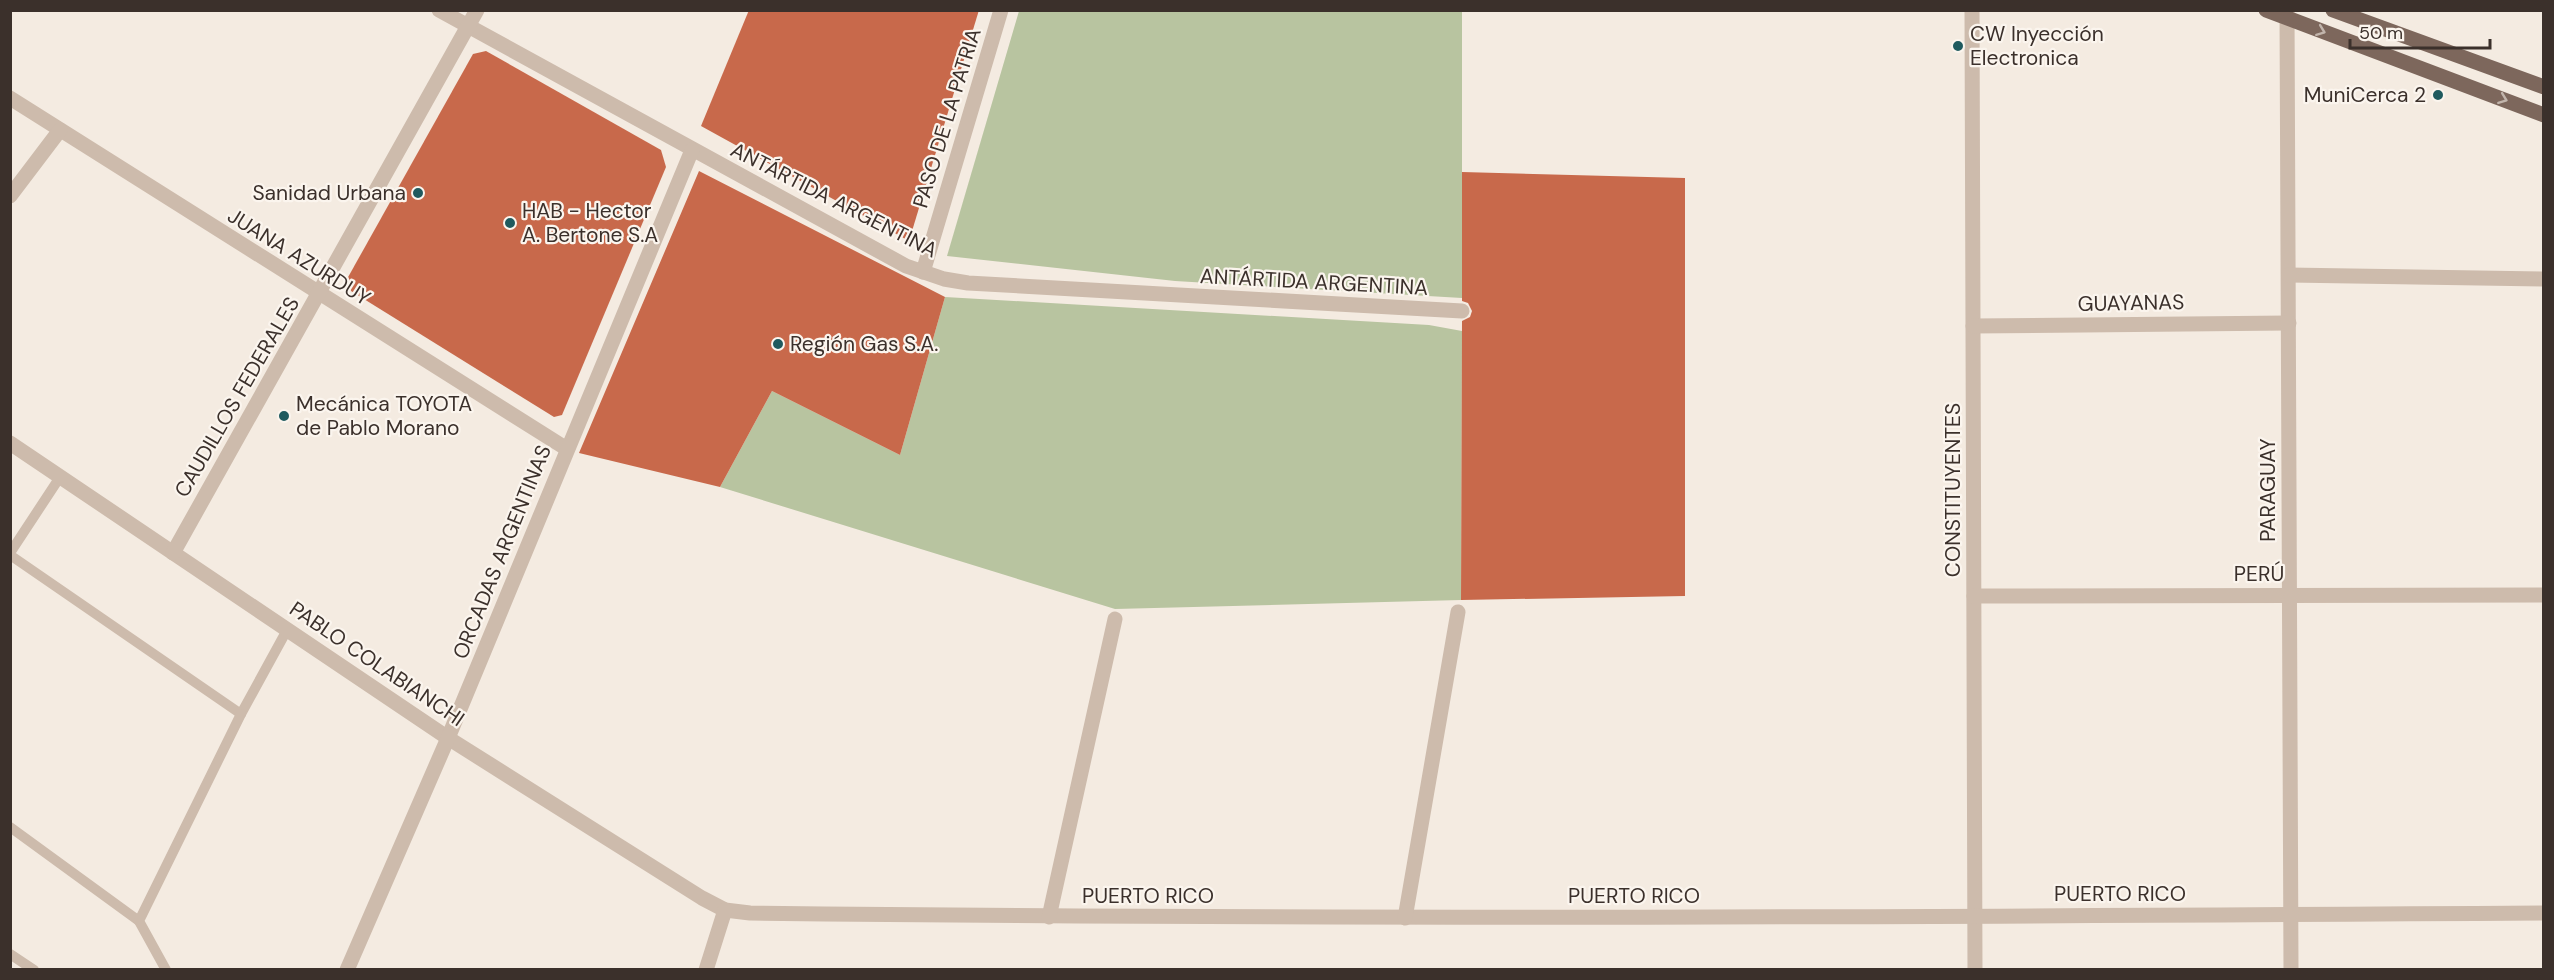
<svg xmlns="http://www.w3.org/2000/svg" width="2554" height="980" viewBox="0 0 2554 980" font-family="'DM Sans',sans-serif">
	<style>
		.green { fill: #b8c4a0 }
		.building { fill: #c8694b }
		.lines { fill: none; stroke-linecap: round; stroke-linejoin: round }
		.lane { stroke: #cdbbac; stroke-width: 10 }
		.street { stroke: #cdbbac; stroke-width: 15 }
		.primary { stroke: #7d675c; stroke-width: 15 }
		.oneway { stroke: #c2b5ac }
		.poi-dot { fill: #1f5a5e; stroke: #fbf5ee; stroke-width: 2 }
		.labels { text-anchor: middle; stroke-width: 4.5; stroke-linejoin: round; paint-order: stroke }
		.poi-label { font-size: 21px; fill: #3b302b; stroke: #fbf5ee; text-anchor: start }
		.street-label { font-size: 21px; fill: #3b302b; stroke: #fbf5ee }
	</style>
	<rect width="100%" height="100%" fill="#f4ebe1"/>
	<g class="green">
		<path d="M1019,11H1462V298L1175,281L947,256Z"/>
		<path d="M945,297L1429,325L1462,331L1461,600L1115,609L720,487L772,391L900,455Z"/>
	</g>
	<g class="building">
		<path d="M749,10H979L909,241L701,126Z"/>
		<path d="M486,51L661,150L666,167L562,415L554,417L351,291L347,279L473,54Z"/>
		<path d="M699,171L945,297L900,455L772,391L720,487L579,453Z"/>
		<path d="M1462,172L1685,178V596L1461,600L1462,321L1470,317L1472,311L1468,303L1462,301Z"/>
	</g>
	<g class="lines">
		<g class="lane">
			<path d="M10,553L60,477"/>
			<path d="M10,555L241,714L287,630"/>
			<path d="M10,827L139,921"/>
			<path d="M10,954L34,970"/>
			<path d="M166,970L139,921L241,714"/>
		</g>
		<g class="street">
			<path d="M439,10L906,266L944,279L968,283L1462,311"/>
			<path d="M1972,10L1975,970"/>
			<path d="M2287,10L2291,970"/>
			<path d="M10,98L567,449"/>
			<path d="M10,196L60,130"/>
			<path d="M923,272L1001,10"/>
			<path d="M2289,275L2544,279"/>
			<path d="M1973,326L2289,323"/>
			<path d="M10,443L448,738L702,898L725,910L750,913C1348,920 1946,917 2544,913"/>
			<path d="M173,553L477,10"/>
			<path d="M1974,596L2544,595"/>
			<path d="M1049,917L1115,619"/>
			<path d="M1405,918L1458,612"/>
			<path d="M347,970L448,738L692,150"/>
			<path d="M706,970L725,910"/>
		</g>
		<g class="primary">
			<path d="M2266,10L2544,115"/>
			<path d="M2333,10L2544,87"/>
		</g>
	</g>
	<defs><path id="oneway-chevron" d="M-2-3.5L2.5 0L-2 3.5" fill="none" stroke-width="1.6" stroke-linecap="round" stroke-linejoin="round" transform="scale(1.5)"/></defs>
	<g class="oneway">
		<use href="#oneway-chevron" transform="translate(2321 31) rotate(21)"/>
		<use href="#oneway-chevron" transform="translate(2503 99) rotate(21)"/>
	</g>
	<g class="poi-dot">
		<circle cx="1958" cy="46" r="6"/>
		<circle cx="2438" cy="95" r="6"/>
		<circle cx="418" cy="193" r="6"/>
		<circle cx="510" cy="223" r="6"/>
		<circle cx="778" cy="344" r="6"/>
		<circle cx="284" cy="416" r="6"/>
	</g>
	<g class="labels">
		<g class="poi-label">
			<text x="1970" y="41">CW Inyección<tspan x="1970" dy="24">Electronica</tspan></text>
			<text x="2426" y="102" text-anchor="end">MuniCerca 2</text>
			<text x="406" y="200" text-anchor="end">Sanidad Urbana</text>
			<text x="522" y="218">HAB - Hector<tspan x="522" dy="24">A. Bertone S.A</tspan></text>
			<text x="790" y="351">Región Gas S.A.</text>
			<text x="296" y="411">Mecánica TOYOTA<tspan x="296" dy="24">de Pablo Morano</tspan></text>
		</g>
		<g class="street-label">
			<text transform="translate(947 118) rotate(-73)" y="7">PASO DE LA PATRIA</text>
			<text transform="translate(834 200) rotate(27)" y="7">ANTÁRTIDA ARGENTINA</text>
			<text transform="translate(299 257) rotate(32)" y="7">JUANA AZURDUY</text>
			<text transform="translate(1314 282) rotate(3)" y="7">ANTÁRTIDA ARGENTINA</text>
			<text transform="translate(2131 303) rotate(-1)" y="7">GUAYANAS</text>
			<text transform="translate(237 397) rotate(-60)" y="7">CAUDILLOS FEDERALES</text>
			<text transform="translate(1953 490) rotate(-90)" y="7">CONSTITUYENTES</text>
			<text transform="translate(2268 490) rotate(-90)" y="7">PARAGUAY</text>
			<text transform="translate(502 552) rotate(-68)" y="7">ORCADAS ARGENTINAS</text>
			<text x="2259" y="581">PERÚ</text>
			<text transform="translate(377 664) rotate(34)" y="7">PABLO COLABIANCHI</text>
			<text x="2120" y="901">PUERTO RICO</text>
			<text x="1148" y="903">PUERTO RICO</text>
			<text x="1634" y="903">PUERTO RICO</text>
		</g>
	</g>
	<rect width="2554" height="980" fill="none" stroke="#3b302b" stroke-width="24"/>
	<path d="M2350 39v9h140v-9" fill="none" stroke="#3b302b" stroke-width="3"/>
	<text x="2359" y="39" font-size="18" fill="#3b302b" stroke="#fbf5ee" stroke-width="4.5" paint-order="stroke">50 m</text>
</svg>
